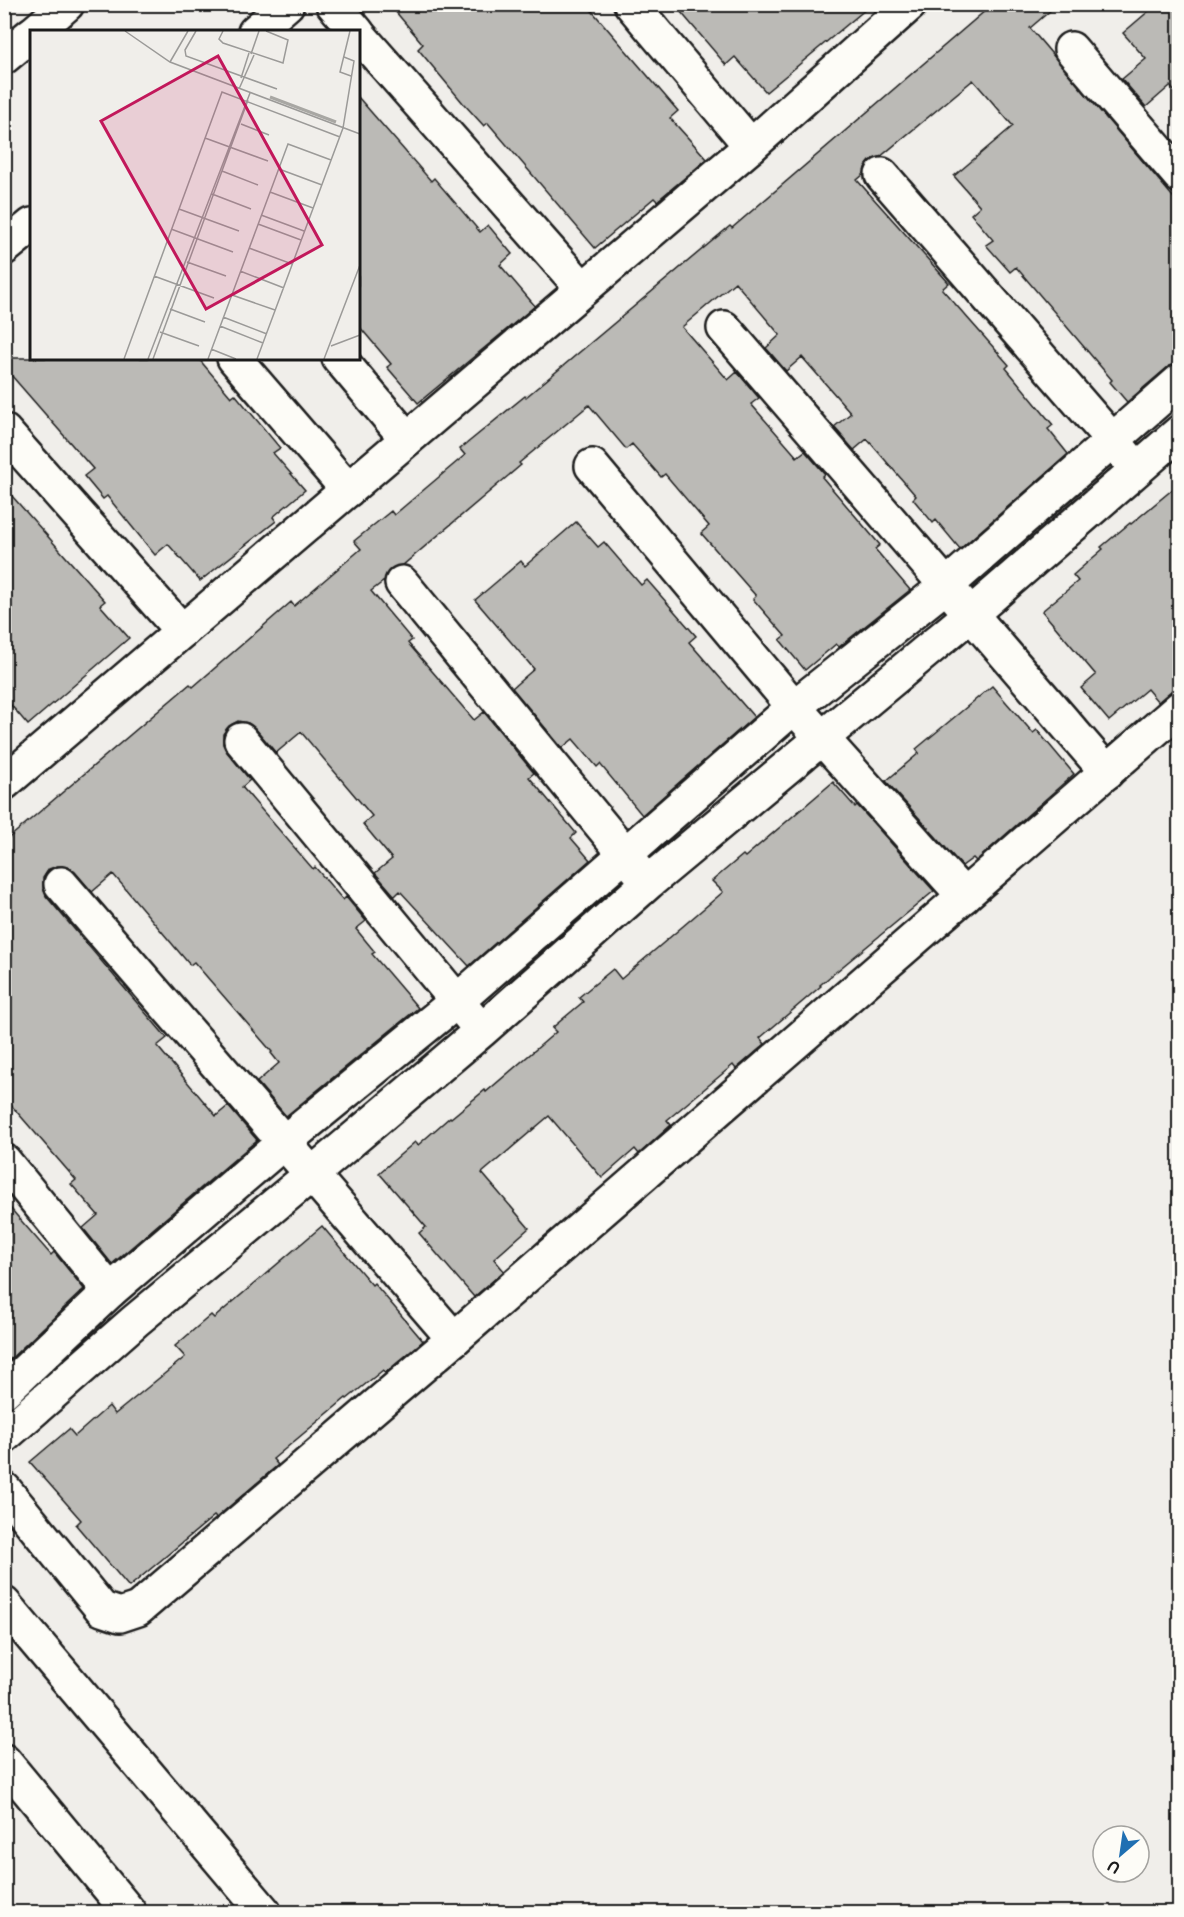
<svg xmlns="http://www.w3.org/2000/svg" width="1184" height="1917" viewBox="0 0 1184 1917" font-family="'Balsamiq Sans',sans-serif">
	<style>
		.building { fill: #bbbab6; stroke: #1c1c1c; stroke-width: 1.5 }
		.lines { fill: none; stroke-linecap: round; stroke-linejoin: round }
		.minor-casing { stroke: #1c1c1c; stroke-width: 38 }
		.minor { stroke: #fdfcf7; stroke-width: 33 }
		.inset-river { fill: none; stroke: #a8a7a3; stroke-width: 3 }
		.inset-road { fill: none; stroke: #9b9a98; stroke-width: 1.5 }
		.view { fill: #c2185b; fill-opacity: 0.15; stroke: #c2185b; stroke-width: 3 }
		.inset-edge { fill: none; stroke: #1c1c1c; stroke-width: 3 }
	</style>
	<rect width="100%" height="100%" fill="#f0eeea"/>
	<filter id="ink" filterUnits="userSpaceOnUse"><feTurbulence type="fractalNoise" baseFrequency=".0167" numOctaves="2"/><feDisplacementMap in="SourceGraphic" scale="12" xChannelSelector="R" yChannelSelector="G"/><feConvolveMatrix kernelMatrix="1 2 1 2 8 2 1 2 1" color-interpolation-filters="sRGB"/></filter>
	<g filter="url(#ink)">
		<g class="building">
			<path d="M389,4H586L678,111L670,118L707,159L657,201L654,198L595,248L488,123L484,126L463,103L418,49L423,44Z"/>
			<path d="M674,4H872L766,92L735,57L726,65Z"/>
			<path d="M993,4H1058L1030,28L1179,204V363L1168,367L1127,402L1110,382L1112,380L1016,267L1010,272L986,245L993,240L971,214L980,206L954,176L1013,126L973,80L880,157L870,161L865,168L864,174L857,180L949,283L942,289L1009,365L1006,368L1053,425L1048,429L1068,454L960,549L936,520L933,523L913,499L916,496L867,439L854,450L834,427L851,413L802,357L786,371L766,348L780,335L735,282L682,327L728,380L737,372L759,398L751,404L797,457L805,451L825,474L822,477L880,545L875,549L910,590L839,647L836,644L805,670L780,640L785,636L753,599L756,596L701,533L709,526L665,474L661,477L632,444L626,449L589,405L519,463L521,465L403,565L390,569L384,581L371,591L412,640L408,643L474,720L484,712L534,773L529,777L576,833L571,838L590,860L469,966L400,891L395,896L375,873L392,859L363,824L372,816L301,732L276,753L255,728L248,723L238,721L229,726L223,734V744L227,752L250,780L242,787L313,869L315,867L343,900L346,897L366,921L356,929L375,952L372,954L418,1008L286,1116L257,1082L279,1063L271,1053L272,1052L194,962L190,965L113,874L92,892L75,872L68,867L58,866L49,869L43,878V888L46,896L167,1038L157,1046L216,1116L228,1106L257,1140L112,1264L83,1228L98,1215L71,1184L76,1180L4,1097V842L190,684L193,687L291,602L294,606L361,549L354,541L391,511L394,515L465,455L460,449L525,396L526,397L730,226L732,228Z"/>
			<path d="M1157,4H1179V97L1170,86L1146,107L1122,79L1146,59L1123,33Z"/>
			<path d="M358,97L431,181L434,178L480,232L488,225L512,254L500,265L535,306L418,403L387,367L391,364L358,325Z"/>
			<path d="M4,358H198L231,397L235,394L280,448L273,453L305,490L273,517L276,521L200,581L168,544L155,555L107,496L103,499L84,476L93,469L4,367Z"/>
			<path d="M1179,484V684L1158,702L1147,689L1109,721L1081,688L1096,675L1042,611L1078,581L1073,575L1103,549L1101,547L1130,523L1131,524Z"/>
			<path d="M4,487L105,601L100,605L129,638L28,725L4,697Z"/>
			<path d="M576,522L598,547L604,542L641,585L647,580L696,636L689,642L754,717L642,815L600,764L597,767L573,739L562,748L512,688L534,669L475,600L521,561L525,566Z"/>
			<path d="M992,686L1033,733L1037,730L1074,774L976,861L973,858L962,866L886,781L919,753L916,749Z"/>
			<path d="M833,782L855,807L857,805L934,891L820,985L821,986L760,1038L765,1044L736,1069L733,1065L667,1120L671,1125L639,1154L635,1149L602,1178L549,1116L482,1173L529,1228L494,1259L504,1271L474,1297L419,1233L426,1227L379,1173L415,1142L418,1145L450,1117L451,1118L485,1090L486,1092L556,1032L552,1028L583,1002L579,997L613,969L621,979L723,892L712,881L743,855L745,857Z"/>
			<path d="M4,1201L51,1255L54,1252L84,1289L4,1365Z"/>
			<path d="M322,1226L372,1285L374,1283L423,1341L385,1373L383,1370L347,1399L346,1398L273,1459L278,1465L216,1518L214,1516L129,1587L76,1525L81,1520L30,1462L69,1429L75,1436L109,1406L115,1414L185,1357L175,1346L211,1315L214,1318Z"/>
		</g>
		<g class="lines">
			<defs>
				<g id="minor">
					<path d="M333,4L357,32"/>
					<path d="M631,4L751,146"/>
					<path d="M35,32L67,4"/>
					<path d="M255,32L287,4"/>
					<path d="M358,34L583,289"/>
					<path d="M1071,49L1180,176"/>
					<path d="M4,57L32,34"/>
					<path d="M882,175L1126,456"/>
					<path d="M4,248L32,225"/>
					<path d="M724,328L1107,772"/>
					<path d="M234,358L348,490"/>
					<path d="M339,358L407,439"/>
					<path d="M4,431L182,631"/>
					<path d="M592,466L794,707L964,896"/>
					<path d="M402,583L639,871"/>
					<path d="M241,740L471,1018"/>
					<path d="M4,783L751,146L910,4"/>
					<path d="M61,884L454,1339"/>
					<path d="M4,1161L110,1291"/>
					<path d="M4,1391L110,1291L283,1143L457,1001L794,707L947,585L1180,381"/>
					<path d="M4,1436L135,1321L312,1174L481,1031L649,882L971,614L1180,432"/>
					<path d="M4,1489L102,1609L120,1615L138,1609L454,1339L1180,708"/>
					<path d="M4,1604L264,1912"/>
					<path d="M4,1761L129,1912"/>
				</g>
			</defs>
			<use href="#minor" class="minor-casing"/>
			<use href="#minor" class="minor"/>
		</g>
	</g>
	<g transform="translate(30 30)">
		<rect width="330" height="330" fill="#f0eeea"/>
		<path class="inset-river" d="M240,67L306,92"/>
		<path class="inset-road" d="M95,1L140,32L330,104M166,1L155,20L156,26L247,59M193,1L189,9L193,13L253,33L258,10L236,1M320,1L310,42L321,46M221,24L229,1M140,32L158,1M211,48L219,23M209,59L224,25M211,94L239,105M175,108L238,131M249,139L292,155M192,141L228,155M240,162L283,178M182,164L221,179M149,179L209,201M231,185L274,201M228,194L271,210M141,199L203,222M219,218L262,234M157,232L196,246M210,241L254,258M124,246L184,268M202,265L245,280M140,279L175,292M193,287L237,304M190,296L233,313M130,302L169,316M301,316L330,305M181,319L206,329M94,329L192,62L310,107M118,329L220,63M123,329L218,70M178,329L258,114L301,130M227,329L313,98L324,31L314,27M294,329L330,235"/>
		<path class="view" d="M188,26L292,215L176,279L71,91Z"/>
		<rect width="330" height="330" class="inset-edge"/>
	</g>
	<rect width="1184" height="1917" fill="none" stroke="#fdfcf7" stroke-width="24"/>
	<rect x="12" y="12" width="1160" height="1893" fill="none" stroke="#1c1c1c" stroke-width="2" filter="url(#ink)"/>
	<g transform="translate(1121 1854) rotate(209)"><circle r="28" fill="#fdfcf7" stroke="#a3a29f" stroke-width="1.5"/>
	<path d="M0-4.5L10 22L0 15L-10 22Z" fill="#1f6fb2"/>
	<text y="-9" font-size="16" font-weight="bold" text-anchor="middle" fill="#1c1c1c">U</text>
	</g>
</svg>
